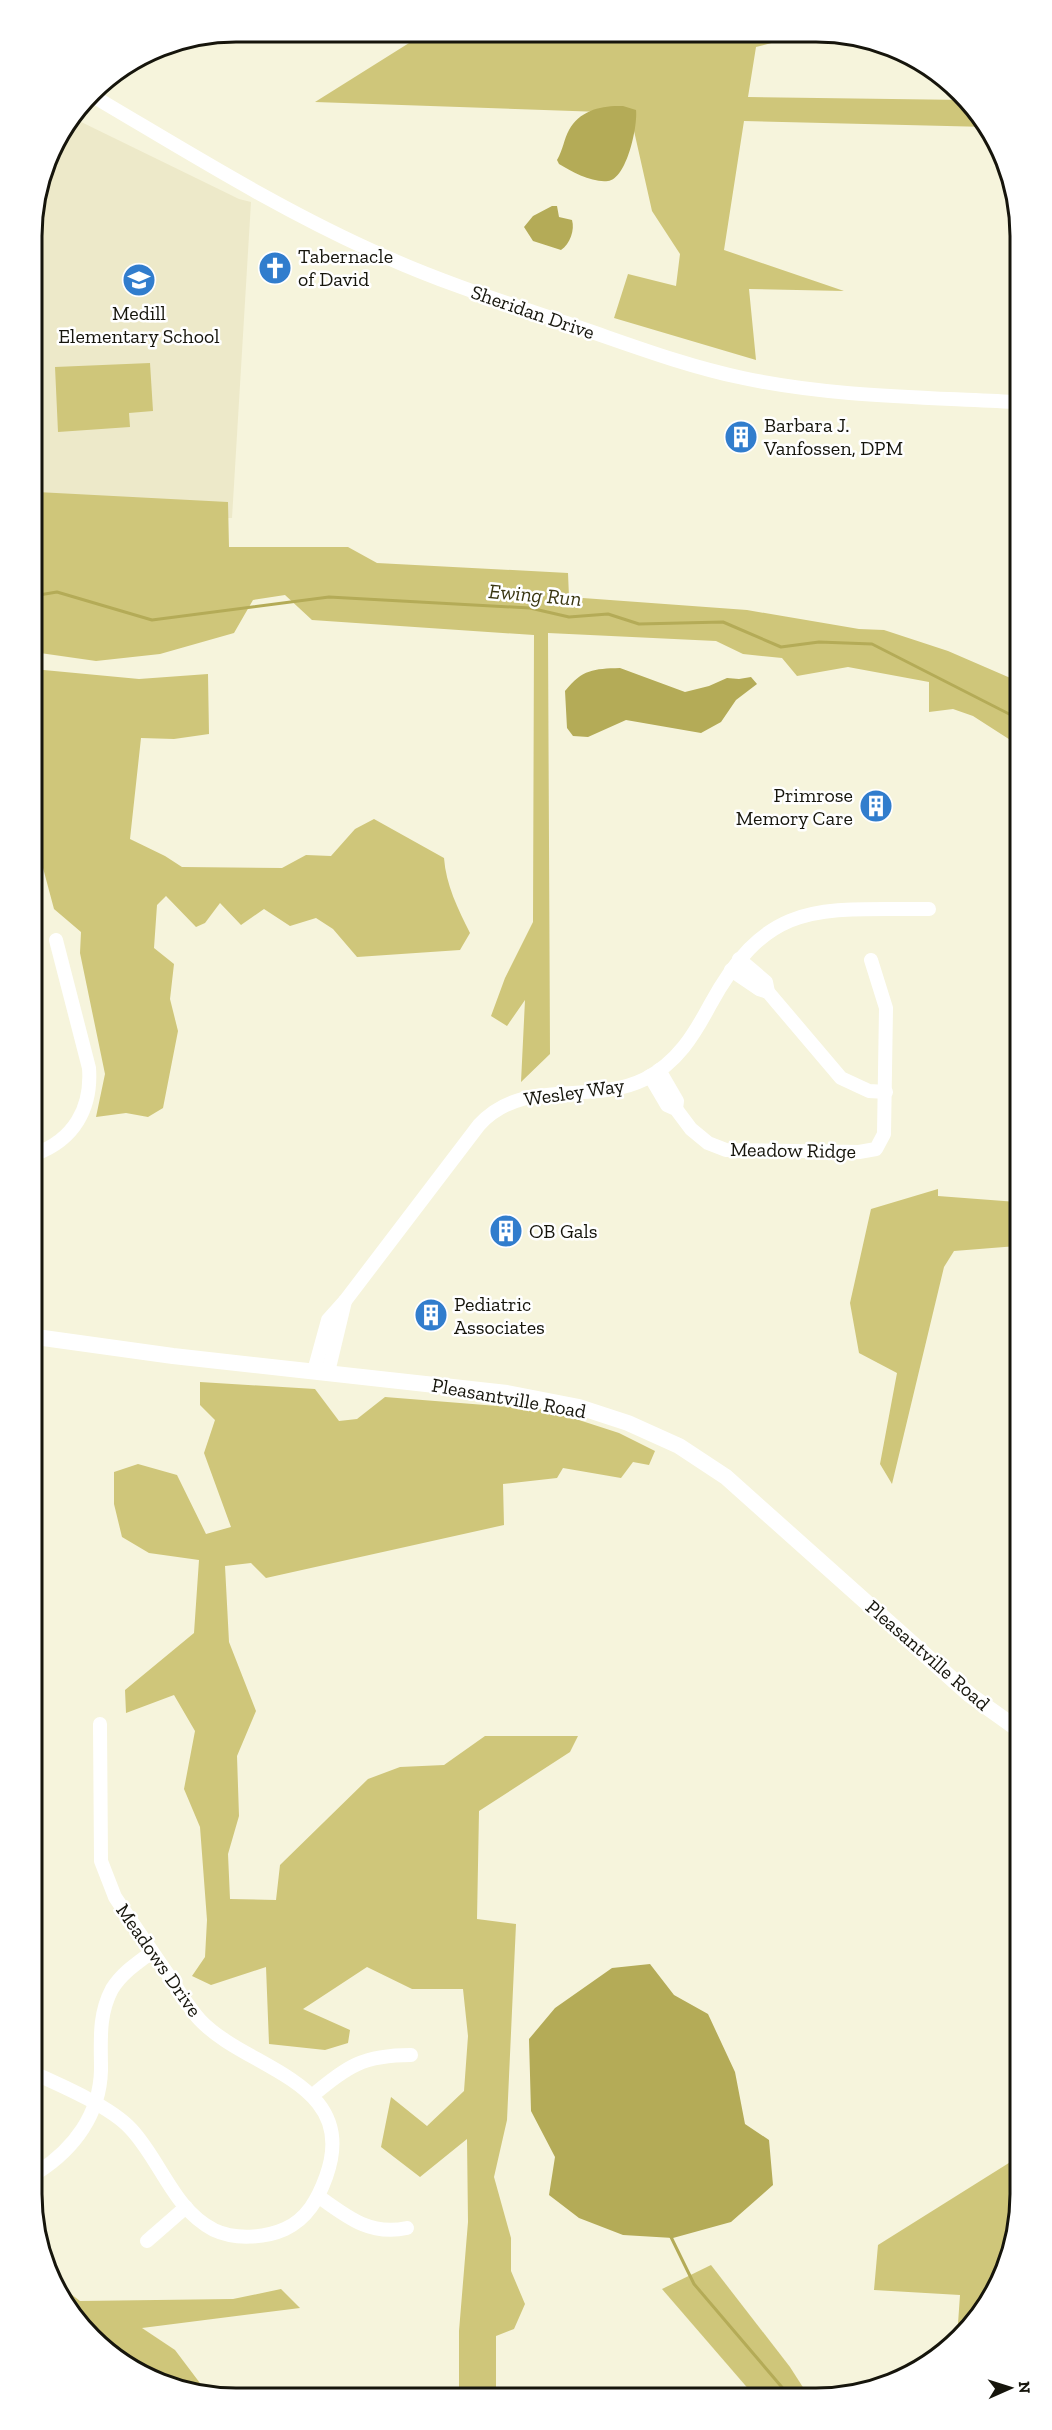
<svg xmlns="http://www.w3.org/2000/svg" width="1052" height="2430" viewBox="0 0 1052 2430" font-family="'Zilla Slab',serif">
	<style>
		.built { fill: #ede9c9 }
		.green { fill: #cfc67a }
		.water { fill: #b4ab57 }
		.lines { fill: none; stroke-linecap: round; stroke-linejoin: round }
		.stream { stroke: #b4ab57; stroke-width: 3 }
		.minor { stroke: #fff; stroke-width: 14 }
		.major { stroke: #fff; stroke-width: 16 }
		.labels { text-anchor: middle; stroke-width: 5; stroke-linejoin: round; paint-order: stroke }
		.poi-label { font-size: 20px; fill: #16150c; stroke: #fff; text-anchor: start }
		.street-label { font-size: 20px; fill: #16150c; stroke: #fff }
		.water-label { font-size: 21px; font-style: italic; fill: #3a3611; stroke: #fff }
		.rim { fill: none; stroke: #16150c; stroke-width: 3 }
	</style>
	<rect width="100%" height="100%" fill="#f6f4dc"/>
	<path class="built" d="M73,118L239,199L251,202L232,518L33,520L32,222L52,146Z"/>
	<g class="green">
		<path d="M425,33L802,35L756,47L748,97L966,100L988,127L744,121L724,250L844,291L749,289L756,360L614,318L628,274L676,286L680,254L652,211L630,113L315,102Z"/>
		<path d="M150,363L153,411L129,413L130,427L58,432L55,367Z"/>
		<path d="M37,492L228,502L229,547H348L377,563L568,573L569,597L747,610L859,629L884,630L948,651L1015,680V743L973,716L953,709L929,712V682L848,667L797,676L782,658L743,654L716,641L548,633L550,1054L521,1082L525,1000L507,1026L491,1016L505,978L533,922L534,635L312,620L285,595L253,600L234,633L160,654L96,661L33,652V494Z"/>
		<path d="M33,669L139,679L208,674L209,734L174,739L141,738L130,839L165,856L182,867L282,868L306,855L331,856L355,829L374,819L444,858C446,885 458,909 470,933L460,950L357,957L333,929L316,918L290,926L264,909L241,925L220,903L205,923L196,927L166,896L157,905L154,948L174,964L170,999L178,1031L163,1108L148,1117L126,1113L96,1117L105,1074L80,953L81,932L54,909L39,853H34Z"/>
		<path d="M938,1189V1196L1017,1202V1246L954,1251L944,1267L892,1484L880,1464L897,1373L859,1353L850,1303L871,1209Z"/>
		<path d="M200,1382L315,1389L339,1421L357,1419L385,1397L548,1410L619,1433L655,1451L649,1465L633,1462L621,1478L563,1468L557,1478L503,1484L504,1525L266,1578L251,1563L225,1566L229,1642L256,1711L237,1756L239,1816L228,1854L230,1899L276,1900L280,1865L368,1779L400,1767L444,1765L485,1736H578L570,1752L479,1811L477,1919L516,1924L507,2120L494,2177L511,2238V2271L525,2304L514,2329L496,2336V2393H459V2331L468,2222L467,2139L420,2177L381,2147L391,2097L427,2126L464,2091L468,2036L463,1989H412L367,1967L303,2009L350,2030L348,2043L325,2050L269,2044L266,1967L211,1985L192,1976L205,1957L207,1920L200,1827L184,1789L195,1731L174,1695L126,1713L125,1690L194,1633L199,1560L149,1553L122,1537L114,1504V1472L138,1464L177,1475L206,1534L231,1527L204,1453L215,1420L200,1405Z"/>
		<path d="M1020,2156C1020,2228 1012,2287 957,2338L960,2295L874,2290L878,2245Z"/>
		<path d="M711,2265L790,2367L806,2392H751L662,2289Z"/>
		<path d="M54,2281L80,2301L233,2299L281,2289L300,2308L142,2328L175,2350L209,2395H196L101,2348L66,2308Z"/>
	</g>
	<g class="water">
		<path d="M623,106L636,110C638,125 627,179 608,181C593,183 572,172 559,164L557,160C563,150 564,139 569,130C580,110 602,105 623,106Z"/>
		<path d="M552,206H557L559,217L572,220C575,230 570,244 561,250L533,241L524,227L533,216Z"/>
		<path d="M620,668L685,692L709,686L727,678L739,679L751,677L757,684L736,700L721,722L701,733L626,720L588,737L573,736L567,728L565,691C583,669 593,669 620,668Z"/>
		<path d="M650,1964L674,1995L708,2014L735,2072L745,2124L769,2140L773,2185L731,2222L673,2238L623,2235L579,2218L549,2195L555,2157L531,2111L529,2039L555,2008L612,1968Z"/>
	</g>
	<g class="lines">
		<g class="stream">
			<path d="M33,596L57,592L152,620L329,597L530,608L569,617L608,614L639,624L723,622L781,647L819,642L872,644L1015,717"/>
			<path d="M670,2235L694,2284L786,2392"/>
		</g>
		<g class="minor">
			<path d="M91,95C188,152 283,212 386,257C444,283 504,302 563,322C623,342 681,365 743,378C832,397 924,397 1014,402"/>
			<path d="M739,959L766,982L768,992"/>
			<path d="M731,970L759,989L768,992L841,1078L869,1091L886,1092"/>
			<path d="M659,1070L677,1101L676,1109"/>
			<path d="M650,1076L667,1105L676,1109L691,1129L708,1143L726,1150L859,1152L876,1149L884,1134L886,1008L871,960"/>
			<path d="M35,1154C74,1140 92,1108 89,1068L56,940"/>
			<path d="M314,1371L328,1320L345,1301L479,1125C523,1076 591,1106 645,1079C677,1063 694,1035 710,1005C769,897 820,910 929,909"/>
			<path d="M328,1372L345,1301"/>
			<path d="M38,2075C65,2087 112,2108 131,2129C161,2161 173,2209 214,2230C235,2240 265,2238 285,2229C307,2219 318,2199 326,2177C361,2081 247,2070 200,2020C188,2007 179,1991 169,1976C151,1950 133,1924 115,1897L101,1861L100,1724"/>
			<path d="M312,2096C347,2066 364,2055 411,2055"/>
			<path d="M38,2172C74,2149 100,2114 101,2070C101,2042 98,2015 112,1989C122,1973 137,1963 152,1952"/>
			<path d="M318,2196C347,2217 370,2236 407,2228"/>
			<path d="M147,2241L186,2207"/>
		</g>
		<path class="major" d="M36,1337L173,1356L507,1393L579,1407L628,1423L679,1446L726,1477L970,1695L1019,1730"/>
	</g>
	<defs>
		<symbol id="church-disc" viewBox="-11 -11 22 22"><circle r="9.5" fill="#317dcd" stroke="#fff"/><path d="M-1.2-6h2.4v3.5h3.3v2.4h-3.3V6h-2.4V-.1h-3.3v-2.4h3.3Z" fill="#fff"/></symbol>
		<symbol id="school-disc" viewBox="-11 -11 22 22"><circle r="9.5" fill="#317dcd" stroke="#fff"/><path d="M0-5L7-2L0 1L-7-2ZM-4 1L0 2.5L4 1V4Q0 6-4 4Z" fill="#fff"/></symbol>
		<symbol id="building-disc" viewBox="-11 -11 22 22"><circle r="9.5" fill="#317dcd" stroke="#fff"/><path d="M-4-6H4V6H1V3H-1V6H-4ZM-2.5-4.3h1.7v1.8h-1.7ZM.8-4.3h1.7v1.8H.8ZM-2.5-1h1.7V.8h-1.7ZM.8-1h1.7V.8H.8Z" fill="#fff"/></symbol>
	</defs>
	<g fill-rule="evenodd">
		<use href="#church-disc" x="256" y="249" width="38" height="38"/>
		<use href="#school-disc" x="120" y="261" width="38" height="38"/>
		<use href="#building-disc" x="722" y="418" width="38" height="38"/>
		<use href="#building-disc" x="857" y="787" width="38" height="38"/>
		<use href="#building-disc" x="487" y="1212" width="38" height="38"/>
		<use href="#building-disc" x="412" y="1296" width="38" height="38"/>
	</g>
	<g class="labels">
		<g class="poi-label">
			<text x="298" y="263">Tabernacle<tspan x="298" dy="23">of David</tspan></text>
			<text x="139" y="320" text-anchor="middle">Medill<tspan x="139" dy="23">Elementary School</tspan></text>
			<text x="764" y="432">Barbara J.<tspan x="764" dy="23">Vanfossen, DPM</tspan></text>
			<text x="853" y="802" text-anchor="end">Primrose<tspan x="853" dy="23">Memory Care</tspan></text>
			<text x="529" y="1238">OB Gals</text>
			<text x="454" y="1311">Pediatric<tspan x="454" dy="23">Associates</tspan></text>
		</g>
		<g class="street-label">
			<text transform="translate(533 312) rotate(19)" y="7">Sheridan Drive</text>
			<text transform="translate(574 1092) rotate(-8)" y="7">Wesley Way</text>
			<text transform="translate(793 1150) rotate(1)" y="7">Meadow Ridge</text>
			<text transform="translate(509 1398) rotate(10)" y="7">Pleasantville Road</text>
			<text transform="translate(928 1655) rotate(41)" y="7">Pleasantville Road</text>
			<text transform="translate(159 1960) rotate(55)" y="7">Meadows Drive</text>
		</g>
		<g class="water-label">
			<text transform="translate(535 595) rotate(5)" y="7">Ewing Run</text>
		</g>
	</g>
	<path d="M0 0H1052V2430H0ZM236 42H816A194 194 0 0 1 1010 236V2194A194 194 0 0 1 816 2388H236A194 194 0 0 1 42 2194V236A194 194 0 0 1 236 42Z" fill="#fff" fill-rule="evenodd"/>
	<path class="rim" d="M236 42H816A194 194 0 0 1 1010 236V2194A194 194 0 0 1 816 2388H236A194 194 0 0 1 42 2194V236A194 194 0 0 1 236 42Z"/>
	<g transform="translate(1010 2388) rotate(87)" stroke="#ffffff" stroke-width="4.5" paint-order="stroke">
	<path d="M0-4.5L10 22L0 15L-10 22Z" fill="#16150c"/>
	<text y="-9" font-size="16" font-weight="bold" text-anchor="middle" fill="#16150c">N</text>
	</g>
</svg>
